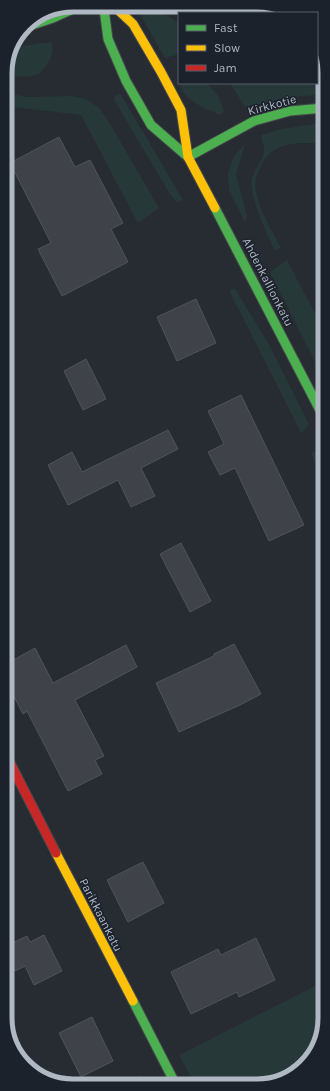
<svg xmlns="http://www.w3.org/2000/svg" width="330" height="1091" viewBox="0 0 330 1091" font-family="Karla,sans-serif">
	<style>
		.green { fill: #273839 }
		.building { fill: #3f4349; stroke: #4f535a }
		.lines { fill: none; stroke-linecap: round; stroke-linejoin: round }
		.fast-casing { stroke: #44484d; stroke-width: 11 }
		.slow-casing { stroke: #44484d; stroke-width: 11 }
		.jam-casing { stroke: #44484d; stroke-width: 11 }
		.fast { stroke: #4caf50; stroke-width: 9 }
		.slow { stroke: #ffc107; stroke-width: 9 }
		.jam { stroke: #c62828; stroke-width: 9 }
		.labels { text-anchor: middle; stroke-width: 3; stroke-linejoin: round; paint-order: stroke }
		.street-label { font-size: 12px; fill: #b0b8c4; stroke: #1b222c }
		.rim { fill: none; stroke: #b0b8c4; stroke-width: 5 }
	</style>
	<rect width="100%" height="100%" fill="#272c32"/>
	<g class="green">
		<path d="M140,9C158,10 163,12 178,23L179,54L165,58L139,12Z"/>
		<path d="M43,43H52C53,51 53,54 49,61C40,81 23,77 5,75V69L15,47Z"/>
		<path d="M317,47L324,60V94L285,98L245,107L230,83H317Z"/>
		<path d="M179,83H206L217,94L224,110L221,115C208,110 191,103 183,92C181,90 180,86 179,83Z"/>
		<path d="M5,93L28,97L72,96L85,99L98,107L107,119L159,208L138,223L81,115L5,106Z"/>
		<path d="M120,93L183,200L177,202L170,194L114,100L115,96Z"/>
		<path d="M324,123V144C299,142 271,141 260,168C256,175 254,183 256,192C260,212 272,230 281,248L275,251C267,234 249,197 252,179C254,169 262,162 264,153C265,148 262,141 261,135L282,129Z"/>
		<path d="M245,144L236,174L247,217L245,222L229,190L228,174L234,156Z"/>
		<path d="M287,260L324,331V379L270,272Z"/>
		<path d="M235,289L268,343L309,425L301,433L229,290Z"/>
		<path d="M323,451L324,452V480L311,453Z"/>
		<path d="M325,981V1022L308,1063L270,1085H195L179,1055Z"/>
		<path d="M140,1075L145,1085H121Z"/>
	</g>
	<g class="building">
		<path d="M59,137L75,167L90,160L123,223L111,229L128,262L62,296L38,249L51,243L10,163Z"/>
		<path d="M196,299L216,343L177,361L157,317Z"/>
		<path d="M86,359L106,399L83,410L64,371Z"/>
		<path d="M241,395L304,525L269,541L235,468L220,475L208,452L224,444L208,411Z"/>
		<path d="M168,430L178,449L141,468L155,496L131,507L118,480L68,505L48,465L72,452L82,472Z"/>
		<path d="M181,543L211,601L190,612L160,554Z"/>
		<path d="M234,644L261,694L240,705L179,732L156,683L214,656V654Z"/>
		<path d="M126,645L137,667L75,700L104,756L95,760L102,774L68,791L27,711L23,714L6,681V664L35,648L53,683Z"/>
		<path d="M143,862L164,903L128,922L107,880Z"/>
		<path d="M44,935L62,971L34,985L25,966L15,971L6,953V946L27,936L30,942Z"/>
		<path d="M256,938L275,980L239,997L237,992L191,1014L171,972L218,949L221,955Z"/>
		<path d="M92,1017L113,1061L81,1077L59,1033Z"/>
	</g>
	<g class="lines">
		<defs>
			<g id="fast">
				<path d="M104,9L108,39L126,81L151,125L188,157"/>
				<path d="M23,28L53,18L71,10"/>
				<path d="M188,157L254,121L290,111L324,108"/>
				<path d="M215,208L324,418"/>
				<path d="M133,1001L176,1085"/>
			</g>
			<g id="slow">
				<path d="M117,9L133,24L161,72L181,110L188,157L215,208"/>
				<path d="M56,853L133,1001"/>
			</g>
			<path id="jam" d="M6,755L56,853"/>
		</defs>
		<use href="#fast" class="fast-casing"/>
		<use href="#slow" class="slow-casing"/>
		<use href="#jam" class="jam-casing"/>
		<use href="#fast" class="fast"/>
		<use href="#slow" class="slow"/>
		<use href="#jam" class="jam"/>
	</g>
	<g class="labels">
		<g class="street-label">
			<text transform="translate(272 105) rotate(-15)" y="4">Kirkkotie</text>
			<text transform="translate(268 282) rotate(63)" y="4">Ahdenkallionkatu</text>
			<text transform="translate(101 915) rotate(63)" y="4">Parikkaankatu</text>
		</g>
	</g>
	<path d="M0 0H330V1091H0ZM73 12H257A61 61 0 0 1 318 73V1018A61 61 0 0 1 257 1079H73A61 61 0 0 1 12 1018V73A61 61 0 0 1 73 12Z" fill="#1b222c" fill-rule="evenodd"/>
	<path class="rim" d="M73 12H257A61 61 0 0 1 318 73V1018A61 61 0 0 1 257 1079H73A61 61 0 0 1 12 1018V73A61 61 0 0 1 73 12Z"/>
	<rect x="178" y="12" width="140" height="72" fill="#1b222c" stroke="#575e69"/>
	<rect x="186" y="25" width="20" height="6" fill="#4caf50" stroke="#575e69"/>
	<text x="214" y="32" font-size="12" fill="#b0b8c4">Fast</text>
	<rect x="186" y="45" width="20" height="6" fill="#ffc107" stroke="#575e69"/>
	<text x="214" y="52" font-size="12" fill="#b0b8c4">Slow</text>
	<rect x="186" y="65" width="20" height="6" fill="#c62828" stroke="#575e69"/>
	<text x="214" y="72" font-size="12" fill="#b0b8c4">Jam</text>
</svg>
